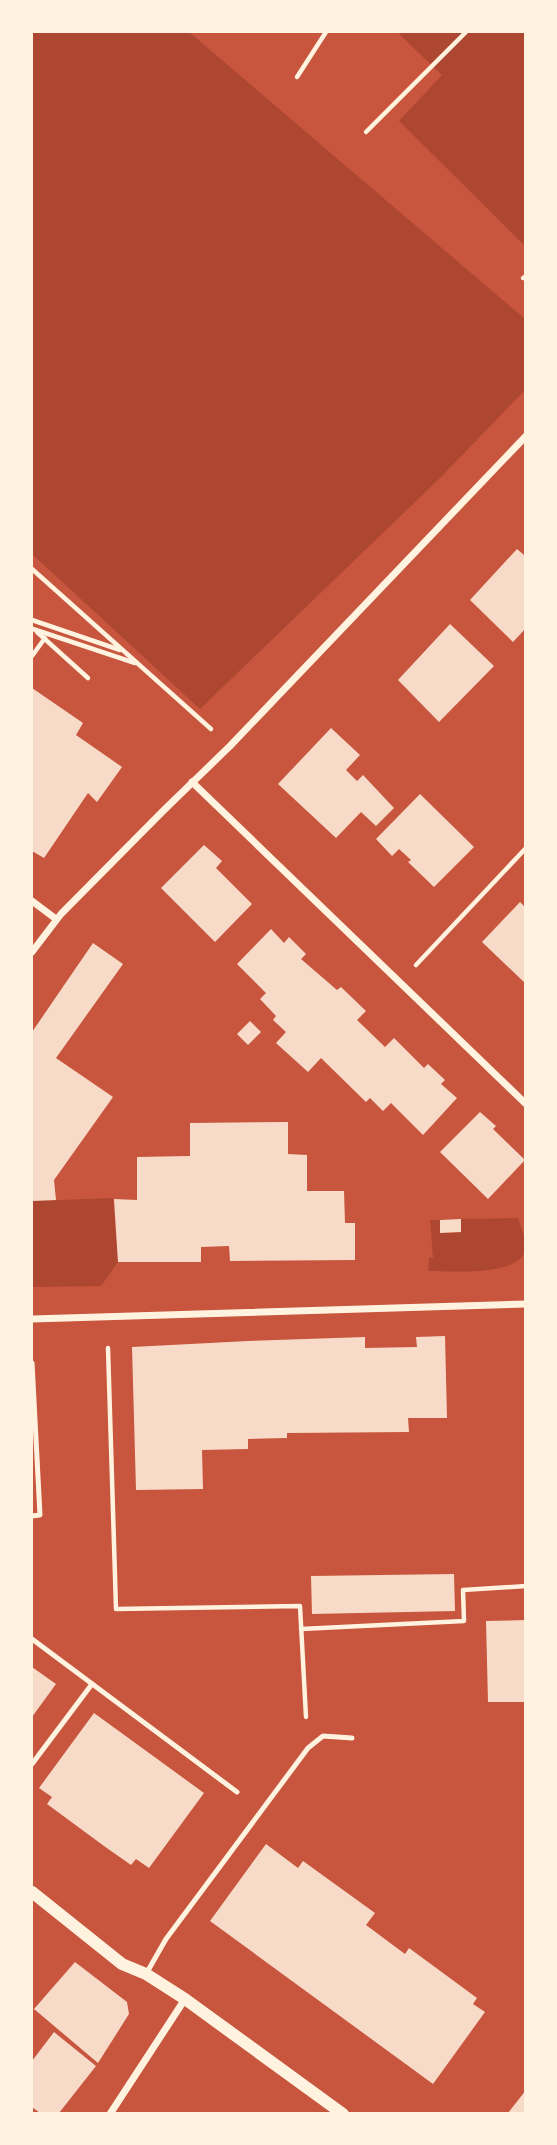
<svg xmlns="http://www.w3.org/2000/svg" width="557" height="2145" font-family="'Roboto Serif',serif">
	<rect width="100%" height="100%" fill="#c8553d"/>
	<g fill="#ae4732">
		<polygon points="32,32 189,32 525,319 525,390 440,478 200,709 32,554"/>
		<polygon points="401,32 525,32 525,246 399,121 442,75 399,34"/>
		<polygon points="113,1198 118,1262 101,1286 32,1287 32,1201"/>
		<path d="M518,1218C521,1227 527,1240 525,1250C520,1277 449,1271 428,1271L429,1258H433L430,1220H440L441,1233L461,1232V1219Z"/>
	</g>
	<g fill="#f7dbc8">
		<polygon points="517,549 524,555 526,554 526,628 513,642 470,600"/>
		<polygon points="450,624 494,666 439,722 398,680"/>
		<polygon points="32,688 83,723 76,735 122,767 97,802 88,793 44,858 32,851"/>
		<polygon points="331,728 360,755 346,770 357,781 363,775 394,808 376,826 361,812 336,838 278,784"/>
		<polygon points="420,794 474,847 434,887 408,862 411,860 399,849 392,856 376,839"/>
		<polygon points="204,845 222,861 216,868 252,904 215,942 161,888"/>
		<polygon points="520,902 526,908 526,984 482,942"/>
		<polygon points="271,929 284,943 289,937 306,954 301,959 337,990 341,987 366,1011 357,1020 385,1047 394,1038 424,1068 428,1064 445,1080 441,1084 457,1098 423,1135 391,1103 383,1111 370,1098 366,1102 321,1058 308,1072 276,1043 286,1032 273,1020 276,1016 260,999 266,993 237,964"/>
		<polygon points="93,943 123,964 56,1058 113,1097 54,1180 56,1200 32,1201 32,1032"/>
		<polygon points="250,1021 261,1032 248,1045 237,1034"/>
		<polygon points="480,1112 496,1126 493,1129 525,1160 488,1199 440,1152"/>
		<polygon points="288,1122 288,1154 307,1155 307,1191 344,1191 345,1223 355,1223 355,1260 230,1261 229,1246 201,1247 201,1262 118,1262 114,1199 137,1200 137,1157 190,1156 190,1123"/>
		<polygon points="461,1219 461,1232 440,1233 440,1220"/>
		<polygon points="445,1336 447,1418 408,1418 409,1432 287,1433 287,1438 248,1439 248,1449 202,1450 203,1489 136,1490 132,1347 248,1341 365,1337 365,1348 417,1347 416,1337"/>
		<polygon points="454,1574 455,1611 312,1614 311,1576"/>
		<polygon points="526,1620 526,1702 488,1702 486,1621"/>
		<polygon points="32,1667 56,1684 32,1717"/>
		<polygon points="94,1713 204,1793 149,1868 136,1859 131,1865 104,1846 47,1804 52,1797 39,1788"/>
		<polygon points="266,1844 298,1868 303,1861 375,1913 366,1925 405,1954 409,1948 477,1998 473,2004 485,2012 433,2084 210,1921"/>
		<polygon points="75,1962 127,2002 129,2014 98,2063 34,2009"/>
		<polygon points="54,2032 96,2066 59,2113 40,2113 32,2107 32,2061"/>
		<polygon points="526,2090 526,2113 508,2113"/>
	</g>
	<g fill="none" stroke-linecap="round" stroke-linejoin="round">
		<g stroke="#fff3e0" stroke-width="4.5">
			<polyline points="297,77 326,32"/>
			<polyline points="366,132 466,32"/>
			<polyline points="523,278 526,276"/>
			<polyline points="32,569 211,729"/>
			<polyline points="32,620 120,650"/>
			<polyline points="33,629 135,663"/>
			<polyline points="37,632 88,678"/>
			<polyline points="32,656 45,638"/>
			<polyline points="416,965 526,848"/>
			<polyline points="108,1348 116,1609 300,1606 306,1717"/>
			<polyline points="301,1629 464,1621 463,1590 526,1586"/>
		</g>
		<g stroke="#fff3e0" stroke-width="5">
			<polyline points="32,1363 40,1515 32,1516"/>
			<polyline points="32,1639 237,1792"/>
			<polyline points="32,1764 92,1684"/>
			<polyline points="146,1974 166,1939 308,1748 323,1736 352,1738"/>
		</g>
		<g stroke="#fff3e0" stroke-width="7">
			<polyline points="192,782 526,1104"/>
			<polyline points="32,901 56,919"/>
			<polyline points="32,952 61,914 163,811 230,746 526,436"/>
			<polyline points="32,1319 526,1304"/>
			<polyline points="110,2114 185,1999"/>
		</g>
		<polyline stroke="#fff3e0" stroke-width="12" points="32,1892 122,1964 146,1974 185,1999 343,2114"/>
	</g>
	<rect width="557" height="2145" fill="none" stroke="#fff3e0" stroke-width="66"/>
</svg>
